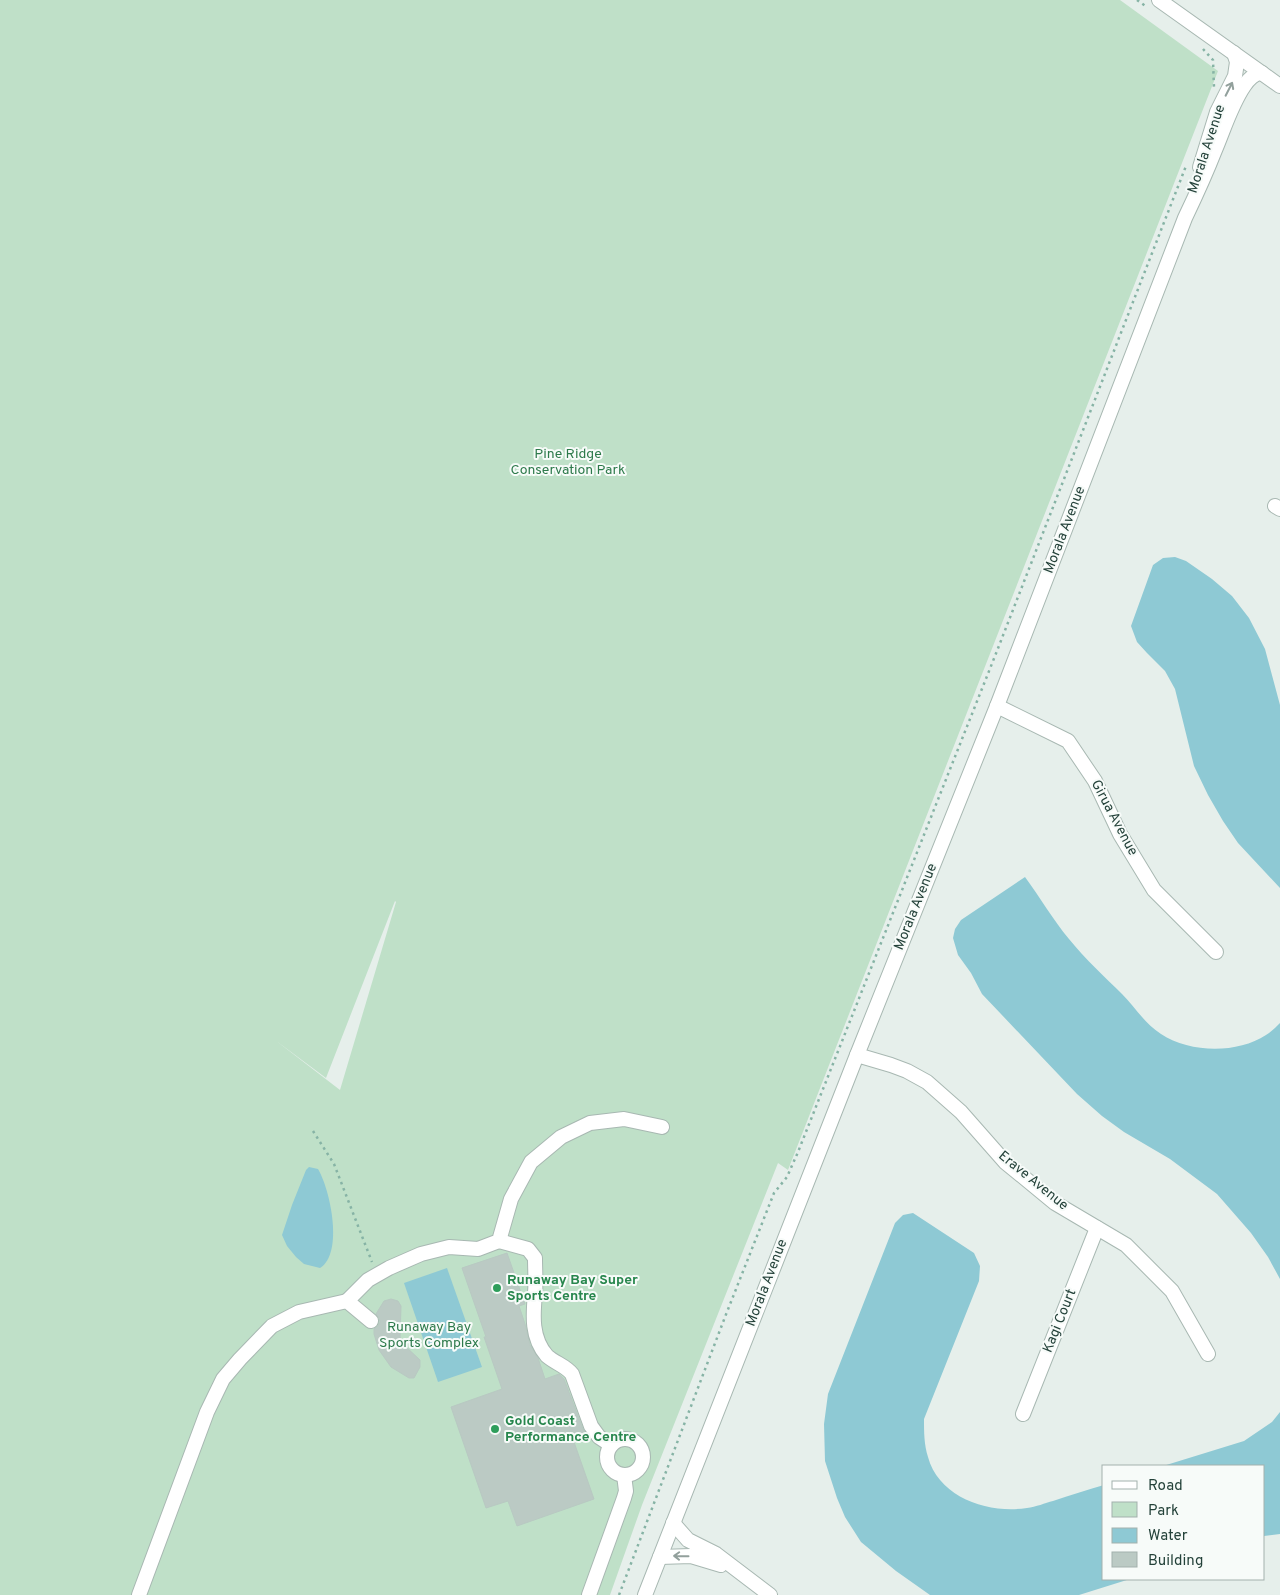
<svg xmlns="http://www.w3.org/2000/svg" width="1280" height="1595" font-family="Overpass,sans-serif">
	<rect width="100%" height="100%" fill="#e6efeb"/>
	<path fill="#bfe0c8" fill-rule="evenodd" d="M0,0H1120L1218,71L788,1170L778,1163L642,1505L610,1595H0ZM395,901L396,902L340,1090L275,1040L326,1078Z"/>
	<g fill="#8ec9d4">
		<polygon points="1175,557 1186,561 1212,579 1232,596 1249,618 1265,649 1280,705 1280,888 1238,843 1223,821 1208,795 1194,766 1175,689 1165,671 1147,653 1137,642 1131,626 1153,565 1163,558"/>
		<path d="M1025,877C1040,897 1053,920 1069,939C1085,959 1104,976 1122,994C1135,1007 1145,1024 1161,1034C1190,1053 1237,1054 1266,1035C1271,1032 1276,1027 1280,1023V1279L1268,1257L1251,1233L1217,1194L1170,1159L1124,1132L1102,1116L1077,1094L982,994L971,973L958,955L953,938L955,929L961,920Z"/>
		<path d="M309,1167L318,1169C330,1189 344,1253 320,1268L304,1264L296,1257L287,1246L282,1235L292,1205L306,1170Z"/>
		<path d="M913,1213L974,1253L980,1266L979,1281L924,1419C924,1432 924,1444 928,1457C939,1498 989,1514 1027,1508C1036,1507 1045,1503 1053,1501C1070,1495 1087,1490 1104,1485V1579H1130L1079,1595H930L896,1571L861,1542L845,1517L837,1498L825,1461L824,1424L828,1394L895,1223L903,1215Z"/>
		<polygon points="447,1268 482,1367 438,1382 404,1283"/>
		<polygon points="1280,1412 1280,1534 1264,1536 1264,1466 1163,1466 1244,1441 1272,1422"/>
	</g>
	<g fill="#bbcac4" stroke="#b8c9c2">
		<polygon points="507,1253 525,1304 519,1306 525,1324 530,1345 538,1358 545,1379 559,1374 564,1379 583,1429 588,1437 574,1442 594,1499 517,1526 508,1501 486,1508 451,1407 502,1389 484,1337 486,1337 462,1268"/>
		<polygon points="391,1299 398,1301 401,1306 400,1337 404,1345 420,1360 420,1367 414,1378 409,1378 391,1367 379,1350 374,1334 374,1329 378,1326 380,1322 379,1318 376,1314 384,1301"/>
	</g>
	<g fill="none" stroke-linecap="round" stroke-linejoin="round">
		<g stroke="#a8b8b2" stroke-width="16">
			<g id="minor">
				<polyline points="1159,0 1280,86"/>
				<polyline points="1200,167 1217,112 1235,76 1237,62 1234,53"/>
				<polyline points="1275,506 1280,509"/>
				<polyline points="997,706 1068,741 1095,781 1120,834 1154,890 1216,952"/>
				<polyline points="857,1055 891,1065 907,1071 927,1082 961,1112 1005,1162 1055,1203 1126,1245 1172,1291 1208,1354"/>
				<path d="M499,1241L528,1249L535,1258C535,1270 536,1282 535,1293C533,1315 531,1338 547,1356C555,1363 566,1366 572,1374L591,1426L599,1437L611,1445"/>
				<polyline points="347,1301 368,1280 389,1268 421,1254 449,1247 478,1249 499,1241 511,1199 531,1162 561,1137 590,1123 624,1119 662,1127"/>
				<polyline points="1023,1414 1097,1228"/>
				<circle cx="625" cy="1457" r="18"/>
				<polyline points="673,1523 688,1540 716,1554 770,1595"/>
				<polyline points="660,1557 691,1556 721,1565"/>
				<polyline points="139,1595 207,1412 223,1379 240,1359 272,1326 299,1312 347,1301 371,1321"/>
				<polyline points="589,1595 624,1498 626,1491 624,1475"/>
				<path d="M645,1595L857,1055L997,706L1185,218C1196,195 1206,173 1215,150C1224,129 1231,105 1244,86C1248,80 1254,73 1262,73"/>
			</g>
		</g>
		<g stroke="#86b3a5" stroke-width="2.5" stroke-dasharray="2.5 4" stroke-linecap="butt">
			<polyline points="1137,0 1147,7"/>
			<polyline points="1203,49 1213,60 1214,88"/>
			<polyline points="313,1131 334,1164 372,1262"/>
			<polyline points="619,1595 725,1317 774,1193 787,1177 798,1152 995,656 1186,166"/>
		</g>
		<use href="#minor" stroke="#fff" stroke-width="14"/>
	</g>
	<defs><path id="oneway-shaft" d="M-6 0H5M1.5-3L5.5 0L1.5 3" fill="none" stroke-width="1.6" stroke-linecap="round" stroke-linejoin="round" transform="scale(1.25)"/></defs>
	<g stroke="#92a09c">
		<use href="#oneway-shaft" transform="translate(1229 89) rotate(-63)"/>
		<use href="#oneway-shaft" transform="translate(681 1556) rotate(-179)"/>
	</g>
	<g fill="#2e9e5b" stroke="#f7fbf9" stroke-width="2">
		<circle cx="497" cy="1288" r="5"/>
		<circle cx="495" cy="1429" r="5"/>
	</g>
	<g text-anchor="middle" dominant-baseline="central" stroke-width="4" stroke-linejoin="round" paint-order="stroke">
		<g font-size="14" fill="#24423a" stroke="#f7fbf9">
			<text transform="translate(1207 149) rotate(-72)">Morala Avenue</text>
			<text transform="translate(1065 530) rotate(-69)">Morala Avenue</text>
			<text transform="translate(1114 818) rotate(62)">Girua Avenue</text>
			<text transform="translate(916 907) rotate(-68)">Morala Avenue</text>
			<text transform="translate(1033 1181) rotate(39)">Erave Avenue</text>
			<text transform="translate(767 1283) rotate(-69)">Morala Avenue</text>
			<text transform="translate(1060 1321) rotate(-68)">Kagi Court</text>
		</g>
		<g font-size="14" fill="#2d7a4b" stroke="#f7fbf9">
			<text x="568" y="454">Pine Ridge<tspan x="568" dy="16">Conservation Park</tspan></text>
			<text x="429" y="1327">Runaway Bay<tspan x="429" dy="16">Sports Complex</tspan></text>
		</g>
		<g font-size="14" font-weight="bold" fill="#27864d" stroke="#f7fbf9" text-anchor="start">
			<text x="507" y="1280">Runaway Bay Super<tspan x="507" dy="16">Sports Centre</tspan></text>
			<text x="505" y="1421">Gold Coast<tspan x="505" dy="16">Performance Centre</tspan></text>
		</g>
	</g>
	<rect x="1102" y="1465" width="162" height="115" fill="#f7fbf9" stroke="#a3b1ad"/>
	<rect x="1112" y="1481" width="25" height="8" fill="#ffffff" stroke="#a3b1ad"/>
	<text x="1148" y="1490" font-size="15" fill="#24423a">Road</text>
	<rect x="1112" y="1502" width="25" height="15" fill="#bfe0c8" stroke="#a3b1ad"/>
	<text x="1148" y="1515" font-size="15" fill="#24423a">Park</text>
	<rect x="1112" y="1528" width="25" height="15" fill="#8ec9d4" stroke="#a3b1ad"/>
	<text x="1148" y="1540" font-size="15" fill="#24423a">Water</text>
	<rect x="1112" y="1552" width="25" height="15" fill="#bbcac4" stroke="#a3b1ad"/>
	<text x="1148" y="1565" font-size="15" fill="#24423a">Building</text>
</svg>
